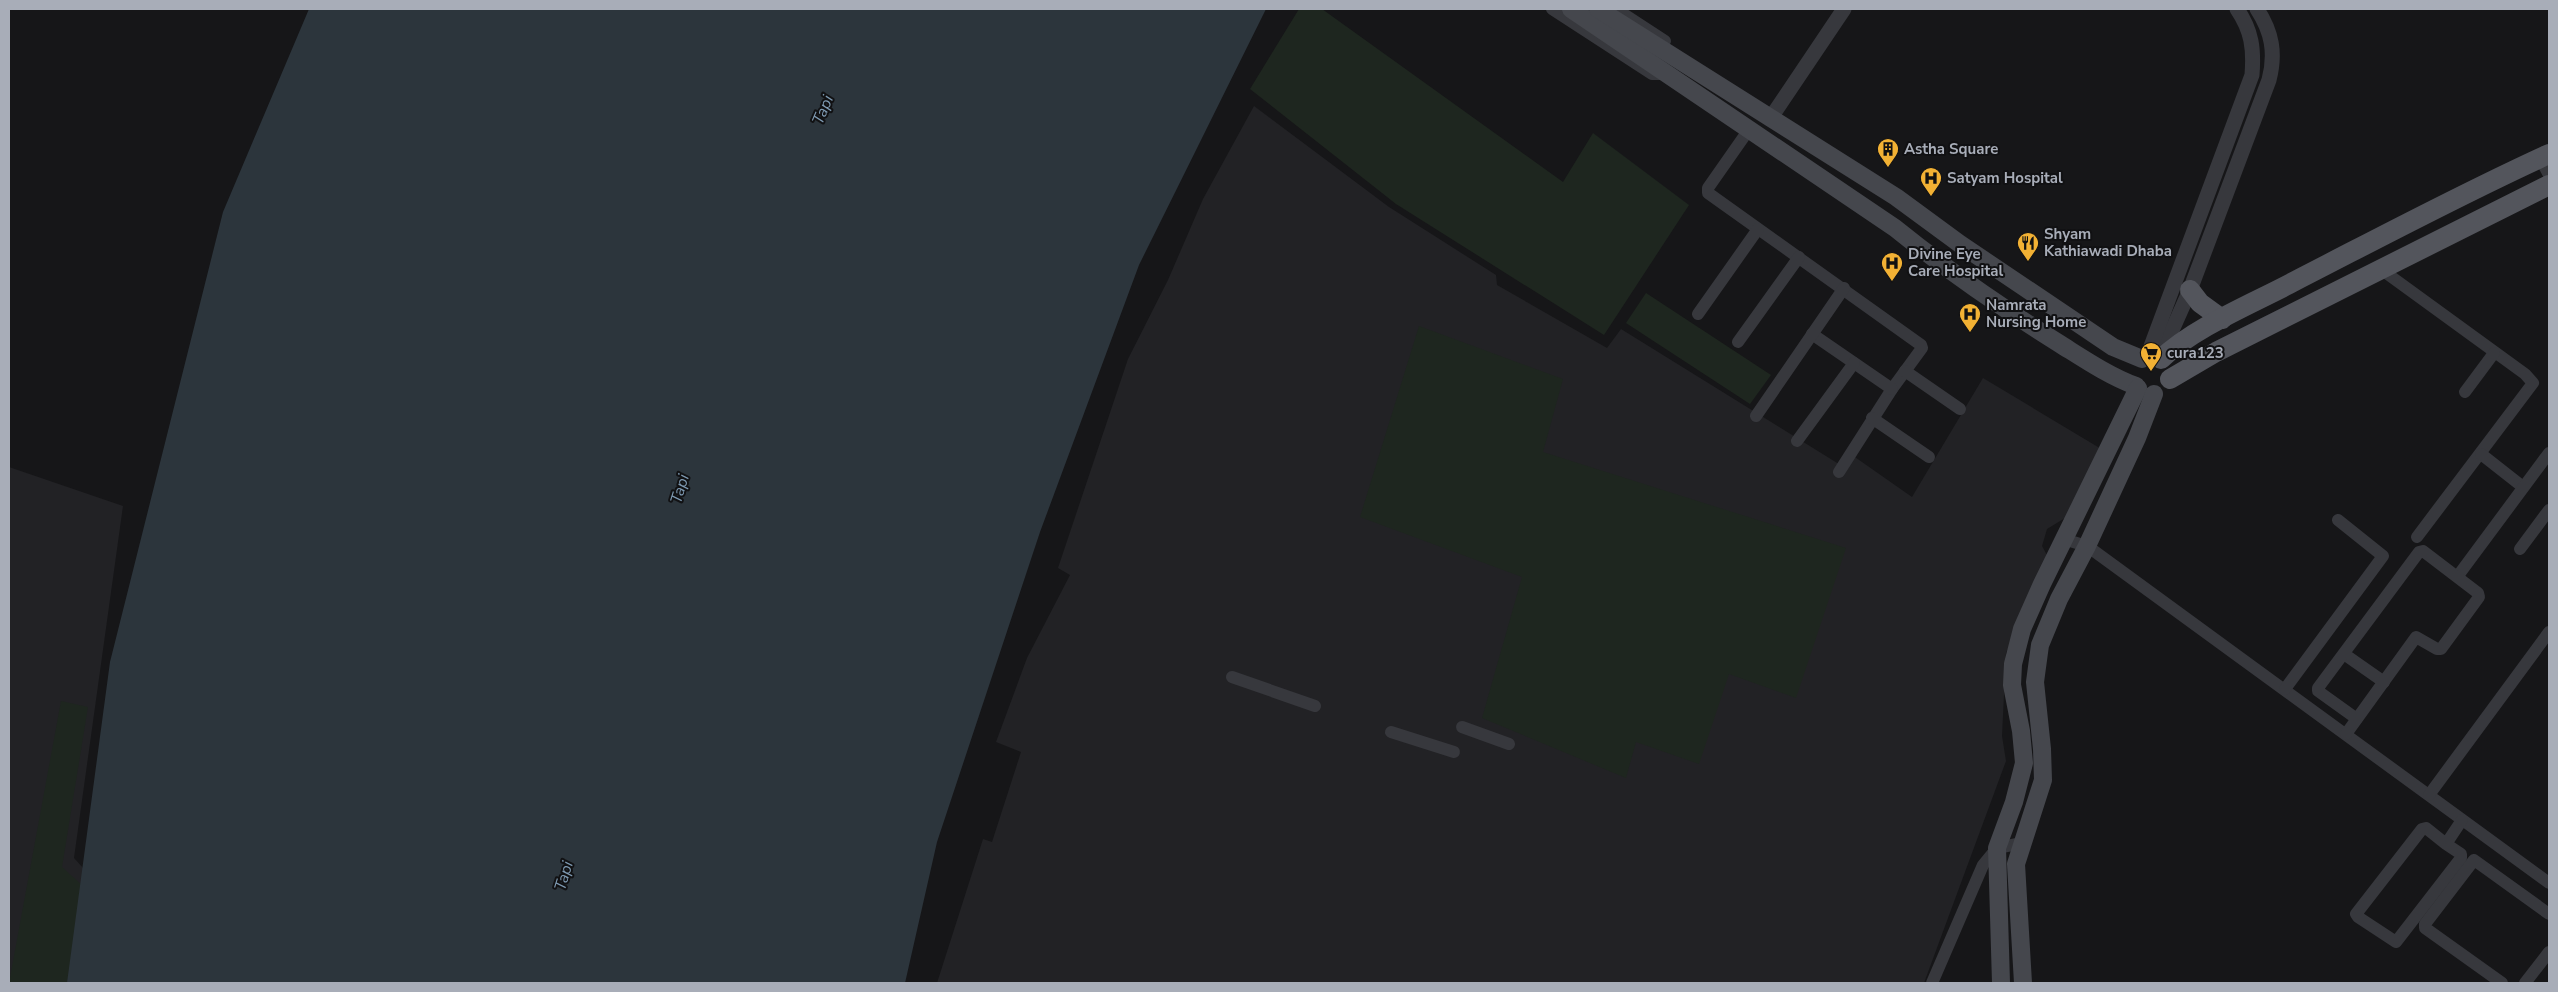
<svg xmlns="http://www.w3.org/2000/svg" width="2558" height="992" font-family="'Nunito Sans',sans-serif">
	<rect width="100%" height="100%" fill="#161618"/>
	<g fill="#222225">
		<polygon points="1254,106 1389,207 1496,275 1497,285 1607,348 1621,329 1842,466 1852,455 1912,497 1983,378 2103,450 2070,515 2047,529 2042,546 2048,557 2006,653 2002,736 2006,761 1924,983 937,983 983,839 992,842 1021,752 996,742 1027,658 1070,575 1058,568 1128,359 1168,280 1203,199"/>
		<polygon points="9,467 123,506 74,858 92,878 74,983 9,983"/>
	</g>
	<g fill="#1e261f">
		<polygon points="1299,9 1322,9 1563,182 1593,133 1689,205 1604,335 1396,204 1250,89"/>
		<polygon points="1646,293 1771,375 1750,404 1626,323"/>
		<polygon points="1419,326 1563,379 1543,452 1846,548 1796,698 1729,674 1699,764 1636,742 1626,778 1482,718 1522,577 1360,517"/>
		<polygon points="61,701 88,707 62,867 82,885 67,983 9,983"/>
	</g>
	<polygon fill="#2c353c" points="309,9 1266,9 1139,265 1040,532 937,842 905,983 67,983 110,662 223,212"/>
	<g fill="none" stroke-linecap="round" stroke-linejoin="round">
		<g stroke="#37383d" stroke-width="12">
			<polyline points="1552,9 1652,74 1667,74"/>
			<polyline points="1616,9 1665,41"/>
			<polyline points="1750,128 1708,188 1708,193 1921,345 1922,348 1892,389 1839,472"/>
			<polyline points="2540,158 2549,175"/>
			<polyline points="2382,270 2525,374 2533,383 2417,537"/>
			<polyline points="1698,314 1758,229"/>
			<polyline points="1812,334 1892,389"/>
			<polyline points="1738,342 1799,257"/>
			<polyline points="1905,371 1960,409"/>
			<polyline points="2465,392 2494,353"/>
			<polyline points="1756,416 1844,288"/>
			<polyline points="1872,418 1929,457"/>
			<polyline points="1797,441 1854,363"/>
			<polyline points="2481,454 2523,487"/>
			<polyline points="2063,539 2087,546 2094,551 2549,883"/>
			<polyline points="2520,549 2549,510"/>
			<polyline points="2460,573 2549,453"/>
			<polyline points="2344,654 2384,682"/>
			<polyline points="1232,677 1315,706"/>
			<polyline points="2285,689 2383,556 2338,520"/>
			<polyline points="1462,727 1509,744"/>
			<polyline points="1391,732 1454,752"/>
			<polyline points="2346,734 2416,637 2437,649 2441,649 2479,597 2478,593 2423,551 2419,552 2318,688 2318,691 2357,719"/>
			<polyline points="2429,795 2549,632"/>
			<polyline points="2446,844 2426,828 2422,829 2356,914 2358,917 2396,942 2461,858 2461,854 2446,844 2462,820"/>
			<polyline points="1932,983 1983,865 1997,848 2022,843"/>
			<polyline points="2502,983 2425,928 2425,924 2474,860 2549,914"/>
			<polyline points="2525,983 2549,952"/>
		</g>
		<g stroke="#37383d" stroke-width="15">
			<polyline points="1770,119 1844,9"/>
			<path d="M2161,355L2190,290L2269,80C2276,53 2272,32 2257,9"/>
			<path d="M2147,357L2252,75C2254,49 2252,31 2237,9"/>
		</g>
		<g stroke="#45474d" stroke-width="18">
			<path d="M1571,9L1895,228C1947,270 2002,308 2060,344C2084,359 2109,376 2136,386"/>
			<polyline points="1598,9 1896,197 1960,244 2113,347 2142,359"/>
			<polyline points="2001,983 1997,848 2014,802 2024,763 2021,731 2012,685 2013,664 2022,629 2042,584 2138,388"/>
			<polyline points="2023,983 2016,864 2043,780 2042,749 2035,682 2040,645 2059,599 2087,546 2137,438 2154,394"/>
		</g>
		<g stroke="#53555c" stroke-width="20">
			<polyline points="2190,290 2200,303 2222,319"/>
			<path d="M2161,359C2194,327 2254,303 2295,281C2379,238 2463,193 2549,154"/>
			<polyline points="2170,379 2216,352 2549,185"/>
		</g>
	</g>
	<defs>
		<g id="building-pin" transform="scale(1.125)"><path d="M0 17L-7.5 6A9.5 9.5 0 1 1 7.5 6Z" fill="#f2b134" stroke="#111113"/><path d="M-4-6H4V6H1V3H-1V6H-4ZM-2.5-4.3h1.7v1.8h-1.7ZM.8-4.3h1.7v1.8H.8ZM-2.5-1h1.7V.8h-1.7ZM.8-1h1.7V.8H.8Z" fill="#111"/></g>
		<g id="hospital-pin" transform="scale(1.125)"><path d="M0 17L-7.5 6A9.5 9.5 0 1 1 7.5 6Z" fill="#f2b134" stroke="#111113"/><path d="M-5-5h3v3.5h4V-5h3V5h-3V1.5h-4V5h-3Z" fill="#111"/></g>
		<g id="restaurant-pin" transform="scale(1.125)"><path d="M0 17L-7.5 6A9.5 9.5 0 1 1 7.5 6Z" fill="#f2b134" stroke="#111113"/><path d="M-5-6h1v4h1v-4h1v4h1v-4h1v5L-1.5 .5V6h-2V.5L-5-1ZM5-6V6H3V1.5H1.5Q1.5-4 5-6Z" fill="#111"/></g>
		<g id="supermarket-pin" transform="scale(1.125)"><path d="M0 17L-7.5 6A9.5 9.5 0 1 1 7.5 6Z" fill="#f2b134" stroke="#111113"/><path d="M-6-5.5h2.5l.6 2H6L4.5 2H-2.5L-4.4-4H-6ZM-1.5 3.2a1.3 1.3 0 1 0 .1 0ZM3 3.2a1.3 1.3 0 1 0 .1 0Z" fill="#111"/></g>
	</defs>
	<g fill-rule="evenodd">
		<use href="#building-pin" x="1888" y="149"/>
		<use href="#hospital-pin" x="1931" y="178"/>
		<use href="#restaurant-pin" x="2028" y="243"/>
		<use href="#hospital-pin" x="1892" y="263"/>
		<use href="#hospital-pin" x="1970" y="314"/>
		<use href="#supermarket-pin" x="2151" y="353"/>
	</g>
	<g text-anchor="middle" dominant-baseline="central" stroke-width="4" stroke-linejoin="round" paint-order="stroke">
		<g font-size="15" font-weight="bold" fill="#a8adb8" stroke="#111113" text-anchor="start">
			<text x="1904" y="149">Astha Square</text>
			<text x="1947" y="178">Satyam Hospital</text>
			<text x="2044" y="234">Shyam<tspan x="2044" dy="17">Kathiawadi Dhaba</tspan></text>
			<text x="1908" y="254">Divine Eye<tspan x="1908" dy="17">Care Hospital</tspan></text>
			<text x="1986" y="305">Namrata<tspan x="1986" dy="17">Nursing Home</tspan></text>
			<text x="2167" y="353">cura123</text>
		</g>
		<g font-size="16" font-style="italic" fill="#7f9bb3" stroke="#111113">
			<text transform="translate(823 110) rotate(-67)">Tapi</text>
			<text transform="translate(680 489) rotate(-73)">Tapi</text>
			<text transform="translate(564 876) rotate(-73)">Tapi</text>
		</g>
	</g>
	<rect width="2558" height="992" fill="none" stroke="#a8adb8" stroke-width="20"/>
</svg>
